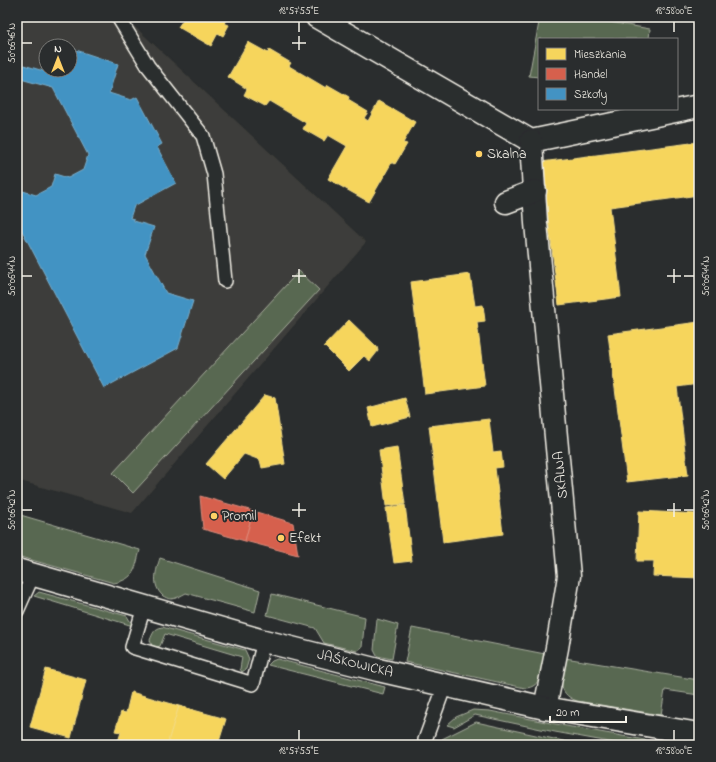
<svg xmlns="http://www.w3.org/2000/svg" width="716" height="762" font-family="'Indie Flower',sans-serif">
	<rect width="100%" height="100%" fill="#2a2d2e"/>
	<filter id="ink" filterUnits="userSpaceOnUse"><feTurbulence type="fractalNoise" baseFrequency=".025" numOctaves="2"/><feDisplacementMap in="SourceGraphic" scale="8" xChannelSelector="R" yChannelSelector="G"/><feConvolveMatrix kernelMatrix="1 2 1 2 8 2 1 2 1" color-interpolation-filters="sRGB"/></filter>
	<g filter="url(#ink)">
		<path fill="#3e3e3a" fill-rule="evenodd" d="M17,17H136L133,25L366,242L132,513L17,480ZM46,46H70V70H46Z"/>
		<g fill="#596851" stroke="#a6ac9c">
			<polygon points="540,17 580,17 650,29 649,39 539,39 539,77 529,76"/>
			<polygon points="299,271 319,290 133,493 113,473"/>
			<path d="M17,514L140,550C135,569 135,579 114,583L17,556Z"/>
			<path d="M160,558L260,590L255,612L186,593C182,595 176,599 171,599C168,599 165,597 163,596C151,585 156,571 160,558Z"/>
			<polygon points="39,592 127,616 133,626 34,596"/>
			<polygon points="272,594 365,617 362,647 357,651 324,643 315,628 267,615"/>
			<polygon points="377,619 398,625 392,659 377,656 374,650"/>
			<path d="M162,627L245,650L249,659L246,669L242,672L240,669L242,657L165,634L160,646L157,647L152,646L150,640C153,633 154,629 162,627Z"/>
			<path d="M412,628L545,654C543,668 542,688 525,688L405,662Z"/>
			<path d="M565,658L699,680V695L665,690L661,715L577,701C555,693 562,676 565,658Z"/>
			<polygon points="277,659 385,687 383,694 268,665 272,661"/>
			<polygon points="473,710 490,711 566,726 673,745 626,745 555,732 475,715 454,727 447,725 456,717"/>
			<polygon points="476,722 577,744 586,745 441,745 442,739"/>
		</g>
		<g fill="#f6d55c" stroke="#f5dd86">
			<polygon points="185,17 228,17 224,23 229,25 223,36 218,33 211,46 178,27"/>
			<polygon points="248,42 268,53 269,50 291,63 289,66 326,88 328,85 349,97 348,100 368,112 364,118 368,121 379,101 415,122 403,143 407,144 395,164 392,162 369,202 328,179 347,146 328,135 324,141 303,129 306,123 269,101 265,106 244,95 247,89 228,77"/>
			<polygon points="699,142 699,195 610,207 621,297 559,305 541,162"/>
			<polygon points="470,274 475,306 483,305 485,321 477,322 485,386 425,394 411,282"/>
			<polygon points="349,320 377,347 378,351 370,361 364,356 349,371 324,346"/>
			<polygon points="699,322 699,384 677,387 688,475 627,482 608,334"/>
			<polygon points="265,395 275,398 285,464 262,468 260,460 244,454 223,479 206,464"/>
			<polygon points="405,398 410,417 372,427 368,408"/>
			<polygon points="489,419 493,452 501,451 503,467 495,468 503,534 443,542 429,426"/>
			<polygon points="397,447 405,504 386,506 379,450"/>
			<polygon points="405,505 412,561 394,563 386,508"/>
			<polygon points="639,511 699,514 699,578 653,576 654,561 637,561"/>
			<polygon points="46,669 86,680 71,738 30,727"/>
			<polygon points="131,692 179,706 167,745 117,745 121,732 115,731 121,712 126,713"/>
			<polygon points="179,706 226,719 218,745 167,745"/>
			<polygon points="279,742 290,745 278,745"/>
		</g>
		<g fill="#d6604d" stroke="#df8c7c">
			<polygon points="200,496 253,511 245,541 203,529"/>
			<polygon points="253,511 293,523 298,555 245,541"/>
		</g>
		<g fill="#4393c3" stroke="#78afce">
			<polygon points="17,25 20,26 21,28 17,41"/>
			<polygon points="70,48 118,64 109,93 131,100 137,97 162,144 157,147 176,183 134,206 130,218 134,219 134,221 154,227 145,254 166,293 193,301 178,348 104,388 17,221 17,205 19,204 23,191 36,195 51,187 55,174 68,178 83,170 88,155 53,88 17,78 17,63 57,75 58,70 70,70"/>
		</g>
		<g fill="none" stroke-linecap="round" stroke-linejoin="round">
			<g stroke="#f4f1e8" stroke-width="16">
				<g id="lane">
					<polyline points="118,17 148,66 203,136 214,174 225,281"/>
					<polyline points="144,607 132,647 253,684 264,641"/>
					<polyline points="17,611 33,575"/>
					<polyline points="425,745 425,740 445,685"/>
				</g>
			</g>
			<g stroke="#f4f1e8" stroke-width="25">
				<g id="street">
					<polyline points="317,17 531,141 699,106"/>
					<polyline points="531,141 536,223 569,576 557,648 545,708"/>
					<polyline points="506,202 535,191"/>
				</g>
			</g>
			<g stroke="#f4f1e8" stroke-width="25">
				<polyline id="secondary" points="17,570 260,640 378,670 545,708 699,734"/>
			</g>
			<use href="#lane" stroke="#2a2d2e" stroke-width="13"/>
			<use href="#street" stroke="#2a2d2e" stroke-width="22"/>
			<use href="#secondary" stroke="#2a2d2e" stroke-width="22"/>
		</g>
	</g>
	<path fill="none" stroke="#f4f1e8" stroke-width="1.5" d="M299,22V32M674,22V32M299,36V50M22,43H32M292,43H306M299,269V283M674,269V283M22,276H32M292,276H306M667,276H681M684,276H694M299,503V517M674,503V517M22,510H32M292,510H306M667,510H681M684,510H694M299,730V740M674,730V740"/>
	<g fill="#ffd166" stroke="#2a2d2e" stroke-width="1.5">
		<circle cx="479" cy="154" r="4"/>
		<circle cx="214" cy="516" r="4"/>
		<circle cx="281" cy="538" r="4"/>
	</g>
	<g text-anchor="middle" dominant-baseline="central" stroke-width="4" stroke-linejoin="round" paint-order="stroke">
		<g font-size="14" fill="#f4f1e8" stroke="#2a2d2e" text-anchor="start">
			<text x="487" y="154">Skalna</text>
			<text x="222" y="516">Promil</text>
			<text x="289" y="538">Efekt</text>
		</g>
		<g font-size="14" fill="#f4f1e8" stroke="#2a2d2e">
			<text transform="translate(561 475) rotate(-96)">SKALNA</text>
			<text transform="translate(355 664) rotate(14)">JAŚKOWICKA</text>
		</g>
	</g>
	<rect width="716" height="762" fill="none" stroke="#2a2d2e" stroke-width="44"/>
	<rect x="538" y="38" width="140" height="72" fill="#2a2d2e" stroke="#7b7b78"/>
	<rect x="546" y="48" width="20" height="12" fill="#f6d55c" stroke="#7b7b78"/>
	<text x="574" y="58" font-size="12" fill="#f4f1e8">Mieszkania</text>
	<rect x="546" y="68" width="20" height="12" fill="#d6604d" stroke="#7b7b78"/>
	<text x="574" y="78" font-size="12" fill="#f4f1e8">Handel</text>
	<rect x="546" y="88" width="20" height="12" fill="#4393c3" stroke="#7b7b78"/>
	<text x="574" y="98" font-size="12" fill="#f4f1e8">Szkoły</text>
	<g transform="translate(58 58)"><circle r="19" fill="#2a2d2e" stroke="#7b7b78"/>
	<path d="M0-3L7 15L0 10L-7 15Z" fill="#ffd166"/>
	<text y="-6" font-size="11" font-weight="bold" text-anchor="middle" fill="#f4f1e8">N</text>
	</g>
	<path d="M550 716v6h76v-6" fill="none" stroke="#f4f1e8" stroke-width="2"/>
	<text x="556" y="716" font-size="12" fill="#f4f1e8" stroke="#2a2d2e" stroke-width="3" paint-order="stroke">20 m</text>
	<rect x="22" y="22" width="672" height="718" fill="none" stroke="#f4f1e8" stroke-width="1.5"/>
	<g font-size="10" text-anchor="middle" fill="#f4f1e8">
		<text x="299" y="14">18°57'55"E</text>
		<text x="674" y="14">18°58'00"E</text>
		<text transform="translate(11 43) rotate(-90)" y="4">50°06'46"N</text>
		<text transform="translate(11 276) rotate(-90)" y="4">50°06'44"N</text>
		<text transform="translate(705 276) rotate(-90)" y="4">50°06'44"N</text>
		<text transform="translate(11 510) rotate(-90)" y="4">50°06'42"N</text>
		<text transform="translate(705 510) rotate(-90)" y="4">50°06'42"N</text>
		<text x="299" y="754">18°57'55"E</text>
		<text x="674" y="754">18°58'00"E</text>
	</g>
</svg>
